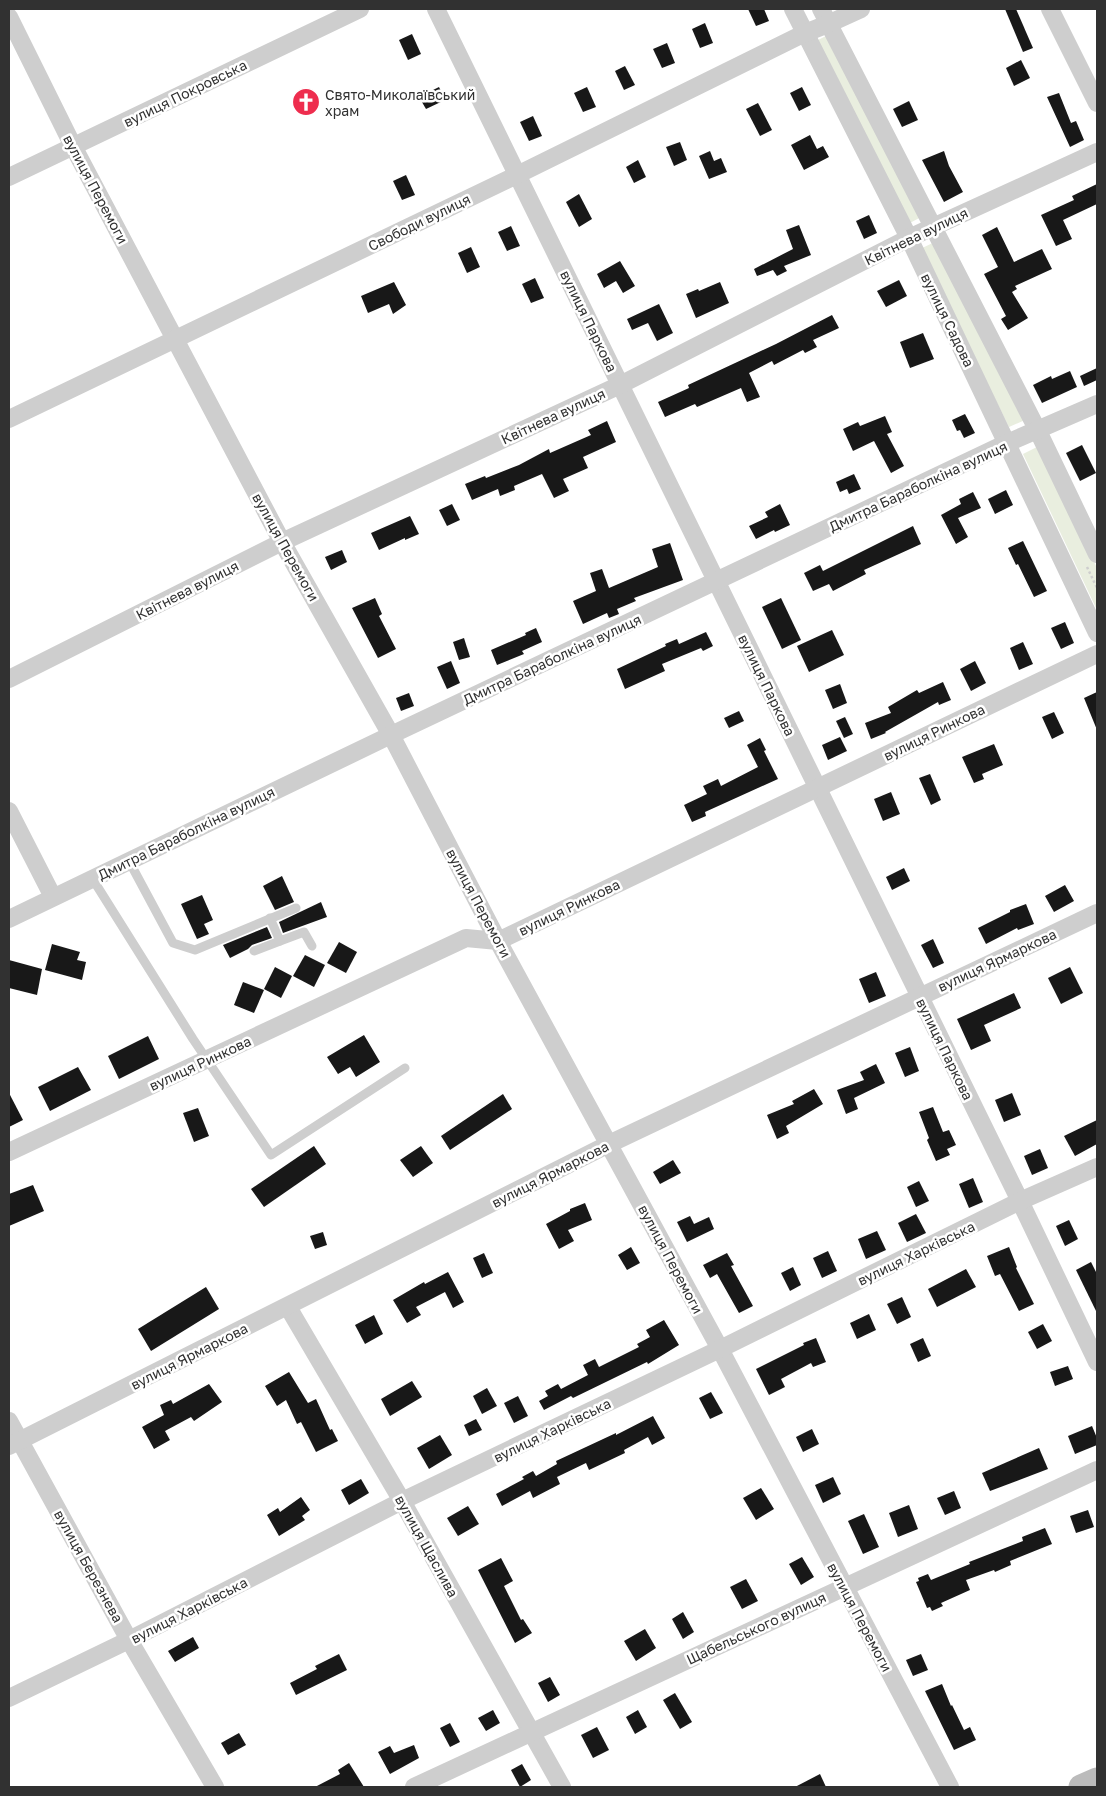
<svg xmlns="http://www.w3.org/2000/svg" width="1106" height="1796" font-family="'Golos Text',sans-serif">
	<rect width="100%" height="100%" fill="#fff"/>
	<g fill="#e9eedf">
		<polygon points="830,34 923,216 908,224 816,41"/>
		<polygon points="937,241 1025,420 1009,427 920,249"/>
		<polygon points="1039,446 1097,568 1097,610 1023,454"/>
	</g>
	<g fill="#181818">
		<polygon points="748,9 764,9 769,21 756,26"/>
		<polygon points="1005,9 1016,9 1033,48 1023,52"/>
		<polygon points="705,23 713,43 700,48 692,29"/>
		<polygon points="412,34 421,54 408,60 399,40"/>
		<polygon points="667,43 675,63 662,68 653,49"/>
		<polygon points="1021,60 1030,78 1014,86 1006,68"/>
		<polygon points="625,66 635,85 624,90 615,71"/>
		<polygon points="439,87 445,100 426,109 419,97"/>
		<polygon points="587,87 596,107 583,112 574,93"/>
		<polygon points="802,87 811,105 799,111 790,93"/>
		<polygon points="1059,93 1071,123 1076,121 1084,140 1070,147 1047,97"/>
		<polygon points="909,101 918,120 902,127 893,109"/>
		<polygon points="758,103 772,130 760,136 746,109"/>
		<polygon points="533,116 542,136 529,141 520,122"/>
		<polygon points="810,135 817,149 823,146 829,157 804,170 791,145"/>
		<polygon points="680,142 687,160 674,166 666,147"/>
		<polygon points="710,151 714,161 721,158 727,172 709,179 699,156"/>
		<polygon points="944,151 949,166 963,192 944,202 922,160"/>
		<polygon points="638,160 646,177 634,183 626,167"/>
		<polygon points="406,175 415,195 402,200 393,181"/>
		<polygon points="1097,184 1097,204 1063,220 1072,239 1056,246 1041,215 1074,200 1072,196"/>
		<polygon points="579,194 592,219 579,227 566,202"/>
		<polygon points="869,215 877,233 864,239 856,221"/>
		<polygon points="799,225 811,255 784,266 787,271 777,276 773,270 757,276 754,269 793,249 786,230"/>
		<polygon points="511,226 520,246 507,251 498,232"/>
		<polygon points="997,227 1014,262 1042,249 1052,269 1015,286 1017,289 1012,292 1028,318 1008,330 1001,319 1006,316 984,274 998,267 982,235"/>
		<polygon points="471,247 480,267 467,273 458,253"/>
		<polygon points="620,261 635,286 623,293 616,281 604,288 597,274"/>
		<polygon points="535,278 544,298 531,303 522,284"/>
		<polygon points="899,280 907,296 886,307 877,291"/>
		<polygon points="394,282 406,305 393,314 389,304 368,313 361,296"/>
		<polygon points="720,282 729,303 696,318 686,294 698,289 699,291"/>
		<polygon points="659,304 673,333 657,341 648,323 632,330 627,319"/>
		<polygon points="832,315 839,328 813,340 817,347 805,353 803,350 774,365 772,361 749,373 760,397 747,402 741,388 697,407 695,404 665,417 658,402 689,388 688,385 776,344"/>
		<polygon points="923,333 934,359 910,368 900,342"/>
		<polygon points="1097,368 1097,380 1084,386 1080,376"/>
		<polygon points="1070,371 1077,387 1042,403 1033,385 1051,376 1052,379"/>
		<polygon points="965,414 975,433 964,438 960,430 957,431 952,420"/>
		<polygon points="885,416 892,432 887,434 904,466 891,473 874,441 853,451 843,429 858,422 860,426"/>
		<polygon points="607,421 616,442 583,457 588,468 563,479 569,491 554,498 542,474 514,486 515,490 500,496 498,489 472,500 465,484 485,476 486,478 519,465 549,449 550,453 591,435 588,430"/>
		<polygon points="1082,445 1096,473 1080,481 1066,453"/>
		<polygon points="854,474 861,489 849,494 847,489 840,492 836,482"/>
		<polygon points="1006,490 1013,505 995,514 988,499"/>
		<polygon points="973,492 981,508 958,518 968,537 956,544 941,515 961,504 959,499"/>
		<polygon points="452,504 460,520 447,526 439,510"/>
		<polygon points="780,504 790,525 775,532 774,530 756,539 749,526 768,517 765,512"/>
		<polygon points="410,516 419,534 405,540 405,538 379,550 371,533"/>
		<polygon points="913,526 921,544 864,570 866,574 833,591 829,584 813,591 804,573 820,565 823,571"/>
		<polygon points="1023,541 1047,591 1034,597 1018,564 1016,565 1008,548"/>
		<polygon points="670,543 683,580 634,598 636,601 617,609 619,614 609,618 607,613 583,624 573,601 596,591 590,573 602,569 609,588 658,567 652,549"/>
		<polygon points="342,550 347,562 331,570 325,557"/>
		<polygon points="375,598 382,614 379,616 396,649 378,658 352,608"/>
		<polygon points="781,598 801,640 782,649 762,607"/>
		<polygon points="1065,622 1074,643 1061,649 1051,628"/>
		<polygon points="536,628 542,642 522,651 524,654 497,665 491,650 526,635 525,633"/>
		<polygon points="832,630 844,655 809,672 797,646"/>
		<polygon points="706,632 713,646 703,651 701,648 662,664 665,671 625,689 617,669 666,646 665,644 677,639 679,644"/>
		<polygon points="464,638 470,657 459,660 453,642"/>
		<polygon points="1023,642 1033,664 1019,670 1010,648"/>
		<polygon points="451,661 460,683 447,689 437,667"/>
		<polygon points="975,661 986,683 971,691 960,669"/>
		<polygon points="943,682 951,700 939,705 938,702 885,732 886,733 871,739 865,723 891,713 888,707 917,690 919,693"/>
		<polygon points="840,684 847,703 833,709 825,690"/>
		<polygon points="1097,692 1097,730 1084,698"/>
		<polygon points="409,693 414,706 401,711 396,698"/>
		<polygon points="739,711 744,721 729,728 724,718"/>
		<polygon points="1054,712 1064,733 1052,739 1042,717"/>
		<polygon points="845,717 853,734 844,738 836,721"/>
		<polygon points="840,737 847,751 828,760 822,745"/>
		<polygon points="760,738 766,750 764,751 778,779 705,812 706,816 692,822 684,805 707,794 703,786 718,779 721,786 758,767 747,745"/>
		<polygon points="994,744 1003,765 982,774 984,779 974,783 962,757"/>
		<polygon points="930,774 941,800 931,805 919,778"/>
		<polygon points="891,792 900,814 883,821 874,799"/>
		<polygon points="904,868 910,881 892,890 886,877"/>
		<polygon points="282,876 294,902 275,910 263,886"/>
		<polygon points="1065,885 1074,901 1054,912 1045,896"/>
		<polygon points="202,895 213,920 204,924 209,934 197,939 181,904"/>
		<polygon points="321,902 327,917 283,933 279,922"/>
		<polygon points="1026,904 1034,924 1018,930 1017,928 986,944 978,928 1010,912 1010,910"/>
		<polygon points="267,927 272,938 252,945 248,949 230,958 223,945"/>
		<polygon points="933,939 944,963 933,968 921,945"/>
		<polygon points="339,942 357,952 346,973 327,963"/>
		<polygon points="52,944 80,952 77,960 86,962 82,980 45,970"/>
		<polygon points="305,955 325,965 314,987 293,976"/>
		<polygon points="9,960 42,969 37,995 9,988"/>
		<polygon points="275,967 292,976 281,998 264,989"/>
		<polygon points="1070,967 1083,993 1061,1004 1048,978"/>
		<polygon points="876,972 886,996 869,1003 859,979"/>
		<polygon points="243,982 264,990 254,1013 234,1005"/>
		<polygon points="1014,993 1021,1008 984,1025 991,1041 971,1050 957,1019"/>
		<polygon points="364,1035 380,1062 356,1077 350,1067 338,1074 327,1057"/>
		<polygon points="148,1036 159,1059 119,1079 108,1056"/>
		<polygon points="910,1047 919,1071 905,1077 895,1053"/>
		<polygon points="876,1064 885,1083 854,1098 858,1109 846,1114 837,1090 864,1080 860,1072"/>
		<polygon points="78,1067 91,1090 50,1111 38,1087"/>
		<polygon points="814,1089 823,1104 786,1126 789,1133 777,1139 767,1115 794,1104 792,1101"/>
		<polygon points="9,1093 23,1120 9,1127"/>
		<polygon points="1012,1093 1021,1115 1004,1122 995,1100"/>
		<polygon points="503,1094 512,1109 450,1150 441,1136"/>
		<polygon points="933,1107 943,1132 949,1130 956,1145 947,1149 950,1155 936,1161 927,1140 929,1138 919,1112"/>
		<polygon points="198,1108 209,1136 194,1142 183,1113"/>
		<polygon points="1097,1120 1097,1144 1075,1156 1064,1136"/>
		<polygon points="314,1146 326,1164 264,1207 251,1189"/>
		<polygon points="421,1146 433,1163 413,1177 400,1160"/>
		<polygon points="1040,1149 1048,1168 1032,1175 1024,1156"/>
		<polygon points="673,1160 681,1173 660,1184 653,1172"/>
		<polygon points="973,1178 983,1202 969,1208 959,1184"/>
		<polygon points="919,1181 929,1201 916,1207 907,1187"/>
		<polygon points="33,1185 44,1211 9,1226 9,1194"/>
		<polygon points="585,1203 592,1220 568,1230 574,1241 559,1249 546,1224 570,1211 570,1209"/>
		<polygon points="916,1214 926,1233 907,1242 898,1223"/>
		<polygon points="690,1216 694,1224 709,1217 714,1229 687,1242 677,1222"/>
		<polygon points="1069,1220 1078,1239 1065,1246 1056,1226"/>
		<polygon points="877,1231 886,1250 866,1259 858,1239"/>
		<polygon points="323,1232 327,1245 315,1249 310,1236"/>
		<polygon points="631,1247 640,1263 627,1270 618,1255"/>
		<polygon points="1009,1247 1017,1267 1016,1268 1034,1304 1019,1311 1000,1274 995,1276 987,1256"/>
		<polygon points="828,1251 837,1271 822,1278 813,1258"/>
		<polygon points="484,1253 493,1273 482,1278 473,1258"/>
		<polygon points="727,1253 734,1265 731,1266 753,1306 739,1313 717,1274 710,1278 703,1265"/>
		<polygon points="1091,1262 1097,1274 1097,1313 1076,1270"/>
		<polygon points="793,1267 801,1285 790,1291 781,1273"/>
		<polygon points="966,1269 976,1287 937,1307 928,1289"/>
		<polygon points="448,1272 464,1302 453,1308 445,1292 416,1307 421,1315 407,1323 393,1300 424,1282 425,1284"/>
		<polygon points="206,1287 219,1309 151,1351 138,1329"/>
		<polygon points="902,1297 911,1317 897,1324 887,1304"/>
		<polygon points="869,1314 876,1330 857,1339 850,1323"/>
		<polygon points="374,1315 383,1334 365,1344 355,1325"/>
		<polygon points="664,1320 679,1345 648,1364 647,1362 573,1398 571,1396 544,1410 539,1401 548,1396 545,1391 558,1384 561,1389 588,1375 583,1365 595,1359 599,1367 639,1347 637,1344 650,1337 646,1330"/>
		<polygon points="1043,1324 1052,1341 1037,1349 1028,1332"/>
		<polygon points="816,1338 826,1362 813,1367 811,1363 781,1379 785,1387 769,1395 756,1369 804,1345 803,1343"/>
		<polygon points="923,1338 931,1356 918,1362 910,1344"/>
		<polygon points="1068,1366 1073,1379 1055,1386 1050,1372"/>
		<polygon points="289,1372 308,1403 316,1399 330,1430 332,1429 338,1441 316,1452 301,1422 297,1424 286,1400 277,1406 265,1386"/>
		<polygon points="412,1381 422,1397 390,1416 381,1399"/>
		<polygon points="209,1384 222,1402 194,1421 191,1417 165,1431 170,1440 154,1449 142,1427 164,1415 160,1405 171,1400 173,1404"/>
		<polygon points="487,1388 497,1406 482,1414 473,1396"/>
		<polygon points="711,1392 723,1413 710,1419 699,1398"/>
		<polygon points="518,1396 528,1416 514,1423 504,1403"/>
		<polygon points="653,1416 665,1438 652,1445 648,1437 624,1450 625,1453 589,1470 586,1463 557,1477 560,1484 533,1498 530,1491 502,1506 496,1494 524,1479 522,1477 533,1471 536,1476 557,1464 556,1461 616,1433 616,1435"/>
		<polygon points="476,1419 482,1430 469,1436 464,1425"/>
		<polygon points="1092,1426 1097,1438 1097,1445 1075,1454 1068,1436"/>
		<polygon points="812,1429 819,1444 803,1452 796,1437"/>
		<polygon points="440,1435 452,1455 429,1469 417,1448"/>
		<polygon points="1039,1448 1048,1469 990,1491 982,1473"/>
		<polygon points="833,1477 841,1494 823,1503 815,1485"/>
		<polygon points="361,1479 369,1493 349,1505 341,1490"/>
		<polygon points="761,1488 774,1509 756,1520 743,1498"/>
		<polygon points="954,1491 961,1508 945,1515 937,1498"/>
		<polygon points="301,1497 310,1510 302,1516 305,1520 279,1536 267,1515 278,1508 280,1512"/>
		<polygon points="909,1505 918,1529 898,1537 889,1513"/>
		<polygon points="468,1506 479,1524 458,1536 447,1518"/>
		<polygon points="1088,1510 1094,1527 1076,1533 1070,1516"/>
		<polygon points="864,1514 879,1547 863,1554 848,1521"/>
		<polygon points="1045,1528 1052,1544 1010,1561 1011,1565 995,1572 994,1570 966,1580 970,1590 941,1603 943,1606 932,1611 930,1607 927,1608 916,1582 919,1581 918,1578 928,1574 931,1580 970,1564 969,1562 1023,1541 1022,1537"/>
		<polygon points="802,1557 814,1577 801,1585 789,1564"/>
		<polygon points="501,1558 513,1581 504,1586 521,1620 523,1619 532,1633 515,1643 478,1570"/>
		<polygon points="746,1579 758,1601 742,1609 730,1587"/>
		<polygon points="683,1612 694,1632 683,1639 672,1619"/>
		<polygon points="645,1629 656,1648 636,1661 624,1641"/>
		<polygon points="193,1637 199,1648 175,1662 168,1651"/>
		<polygon points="339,1654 347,1670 296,1695 290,1683 317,1669 315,1666"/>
		<polygon points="921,1654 928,1670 913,1676 906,1660"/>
		<polygon points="550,1677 560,1695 548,1702 538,1683"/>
		<polygon points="942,1684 951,1706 952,1705 964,1730 970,1727 976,1740 954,1750 925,1691"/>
		<polygon points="675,1693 692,1722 680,1729 663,1700"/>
		<polygon points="493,1710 500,1723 486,1731 478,1718"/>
		<polygon points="638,1710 647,1727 635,1734 626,1717"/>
		<polygon points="450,1723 460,1742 450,1747 440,1728"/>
		<polygon points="597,1727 609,1750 593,1758 581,1735"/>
		<polygon points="239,1733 246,1745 228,1755 221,1743"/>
		<polygon points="414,1745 419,1758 390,1774 378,1752 390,1746 394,1753"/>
		<polygon points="349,1763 364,1787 315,1787 340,1774 338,1770"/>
		<polygon points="522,1764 531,1780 520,1787 511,1770"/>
		<polygon points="820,1774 826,1787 795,1787"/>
	</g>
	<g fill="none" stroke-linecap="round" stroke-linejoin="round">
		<polyline stroke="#cecece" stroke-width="2.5" stroke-dasharray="2.5 2.5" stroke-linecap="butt" points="1087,567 1097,588"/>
		<g stroke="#cecece" stroke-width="9">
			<polyline points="129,861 173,943 195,950 296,908"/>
			<polyline points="92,878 193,1039 271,1155 405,1068"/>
			<polyline points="270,918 280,941 304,932 312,946"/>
			<polyline points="254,951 280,941"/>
		</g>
		<g stroke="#cecece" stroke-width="18">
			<polyline points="436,9 1020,1201 1097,1362"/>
			<polyline points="793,9 909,238 1097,633"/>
			<polyline points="821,9 1038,431 1097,554"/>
			<polyline points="1050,9 1097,103"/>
			<polyline points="9,17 73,146 282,542 391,735 498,941 720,1349 950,1787"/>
			<polyline points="9,177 360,9"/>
			<polyline points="9,419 517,175 805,33 828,24 861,9"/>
			<polyline points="9,679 282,542 620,385 909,238 1097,152"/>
			<polyline points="9,811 53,897"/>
			<polyline points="9,919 391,735 1007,443 1097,404"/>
			<polyline points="9,1152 466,938 498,941 1097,654"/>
			<polyline points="288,1307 402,1501 562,1787"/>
			<polyline points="9,1421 129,1640 215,1787"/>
			<polyline points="9,1446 609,1144 1097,913"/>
			<polyline points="9,1698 129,1640 402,1501 720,1349 1020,1201 1097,1167"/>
			<polyline points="414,1787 1097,1470"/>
		</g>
		<polyline stroke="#bbb" stroke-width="25" points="1081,1787 1097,1780"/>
	</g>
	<defs>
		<g id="church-disc" transform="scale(1.4375)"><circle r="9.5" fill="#ee2d4e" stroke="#fff"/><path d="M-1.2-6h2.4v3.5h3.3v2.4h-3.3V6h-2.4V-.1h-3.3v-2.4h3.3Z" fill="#fff"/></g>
	</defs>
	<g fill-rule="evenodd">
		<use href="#church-disc" x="306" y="102"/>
	</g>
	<g text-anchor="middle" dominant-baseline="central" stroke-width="5" stroke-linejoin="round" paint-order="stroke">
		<g font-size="14" fill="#313131" stroke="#fff">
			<text transform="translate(185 93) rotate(-26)">вулиця Покровська</text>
			<text transform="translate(96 189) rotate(62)">вулиця Перемоги</text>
			<text transform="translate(419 222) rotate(-26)">Свободи вулиця</text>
			<text transform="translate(916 236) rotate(-26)">Квітнева вулиця</text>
			<text transform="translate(948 320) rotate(64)">вулиця Садова</text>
			<text transform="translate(589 321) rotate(64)">вулиця Паркова</text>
			<text transform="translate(553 416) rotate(-25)">Квітнева вулиця</text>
			<text transform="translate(918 486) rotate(-25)">Дмитра Бараболкіна вулиця</text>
			<text transform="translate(286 547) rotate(61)">вулиця Перемоги</text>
			<text transform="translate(187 590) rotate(-27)">Квітнева вулиця</text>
			<text transform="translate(552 659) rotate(-25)">Дмитра Бараболкіна вулиця</text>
			<text transform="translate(767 685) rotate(64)">вулиця Паркова</text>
			<text transform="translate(934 732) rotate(-26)">вулиця Ринкова</text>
			<text transform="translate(186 833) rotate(-26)">Дмитра Бараболкіна вулиця</text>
			<text transform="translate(479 903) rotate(62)">вулиця Перемоги</text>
			<text transform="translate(569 907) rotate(-26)">вулиця Ринкова</text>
			<text transform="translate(997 960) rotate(-25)">вулиця Ярмаркова</text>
			<text transform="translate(945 1049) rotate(64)">вулиця Паркова</text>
			<text transform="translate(200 1063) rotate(-25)">вулиця Ринкова</text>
			<text transform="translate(550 1174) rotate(-27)">вулиця Ярмаркова</text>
			<text transform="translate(916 1253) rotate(-26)">вулиця Харківська</text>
			<text transform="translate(671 1259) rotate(62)">вулиця Перемоги</text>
			<text transform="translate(189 1356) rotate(-27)">вулиця Ярмаркова</text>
			<text transform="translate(552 1430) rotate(-26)">вулиця Харківська</text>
			<text transform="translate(427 1546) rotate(61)">вулиця Щаслива</text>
			<text transform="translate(89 1566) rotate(61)">вулиця Березнева</text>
			<text transform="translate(189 1610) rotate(-27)">вулиця Харківська</text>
			<text transform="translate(860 1617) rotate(62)">вулиця Перемоги</text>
			<text transform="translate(756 1628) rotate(-25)">Щабельського вулиця</text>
		</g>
		<g font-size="14" fill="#313131" stroke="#fff" text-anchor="start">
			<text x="325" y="94">Свято-Миколаївський<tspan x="325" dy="16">храм</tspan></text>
		</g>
	</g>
	<rect width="1106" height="1796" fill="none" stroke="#313131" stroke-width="20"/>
</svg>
